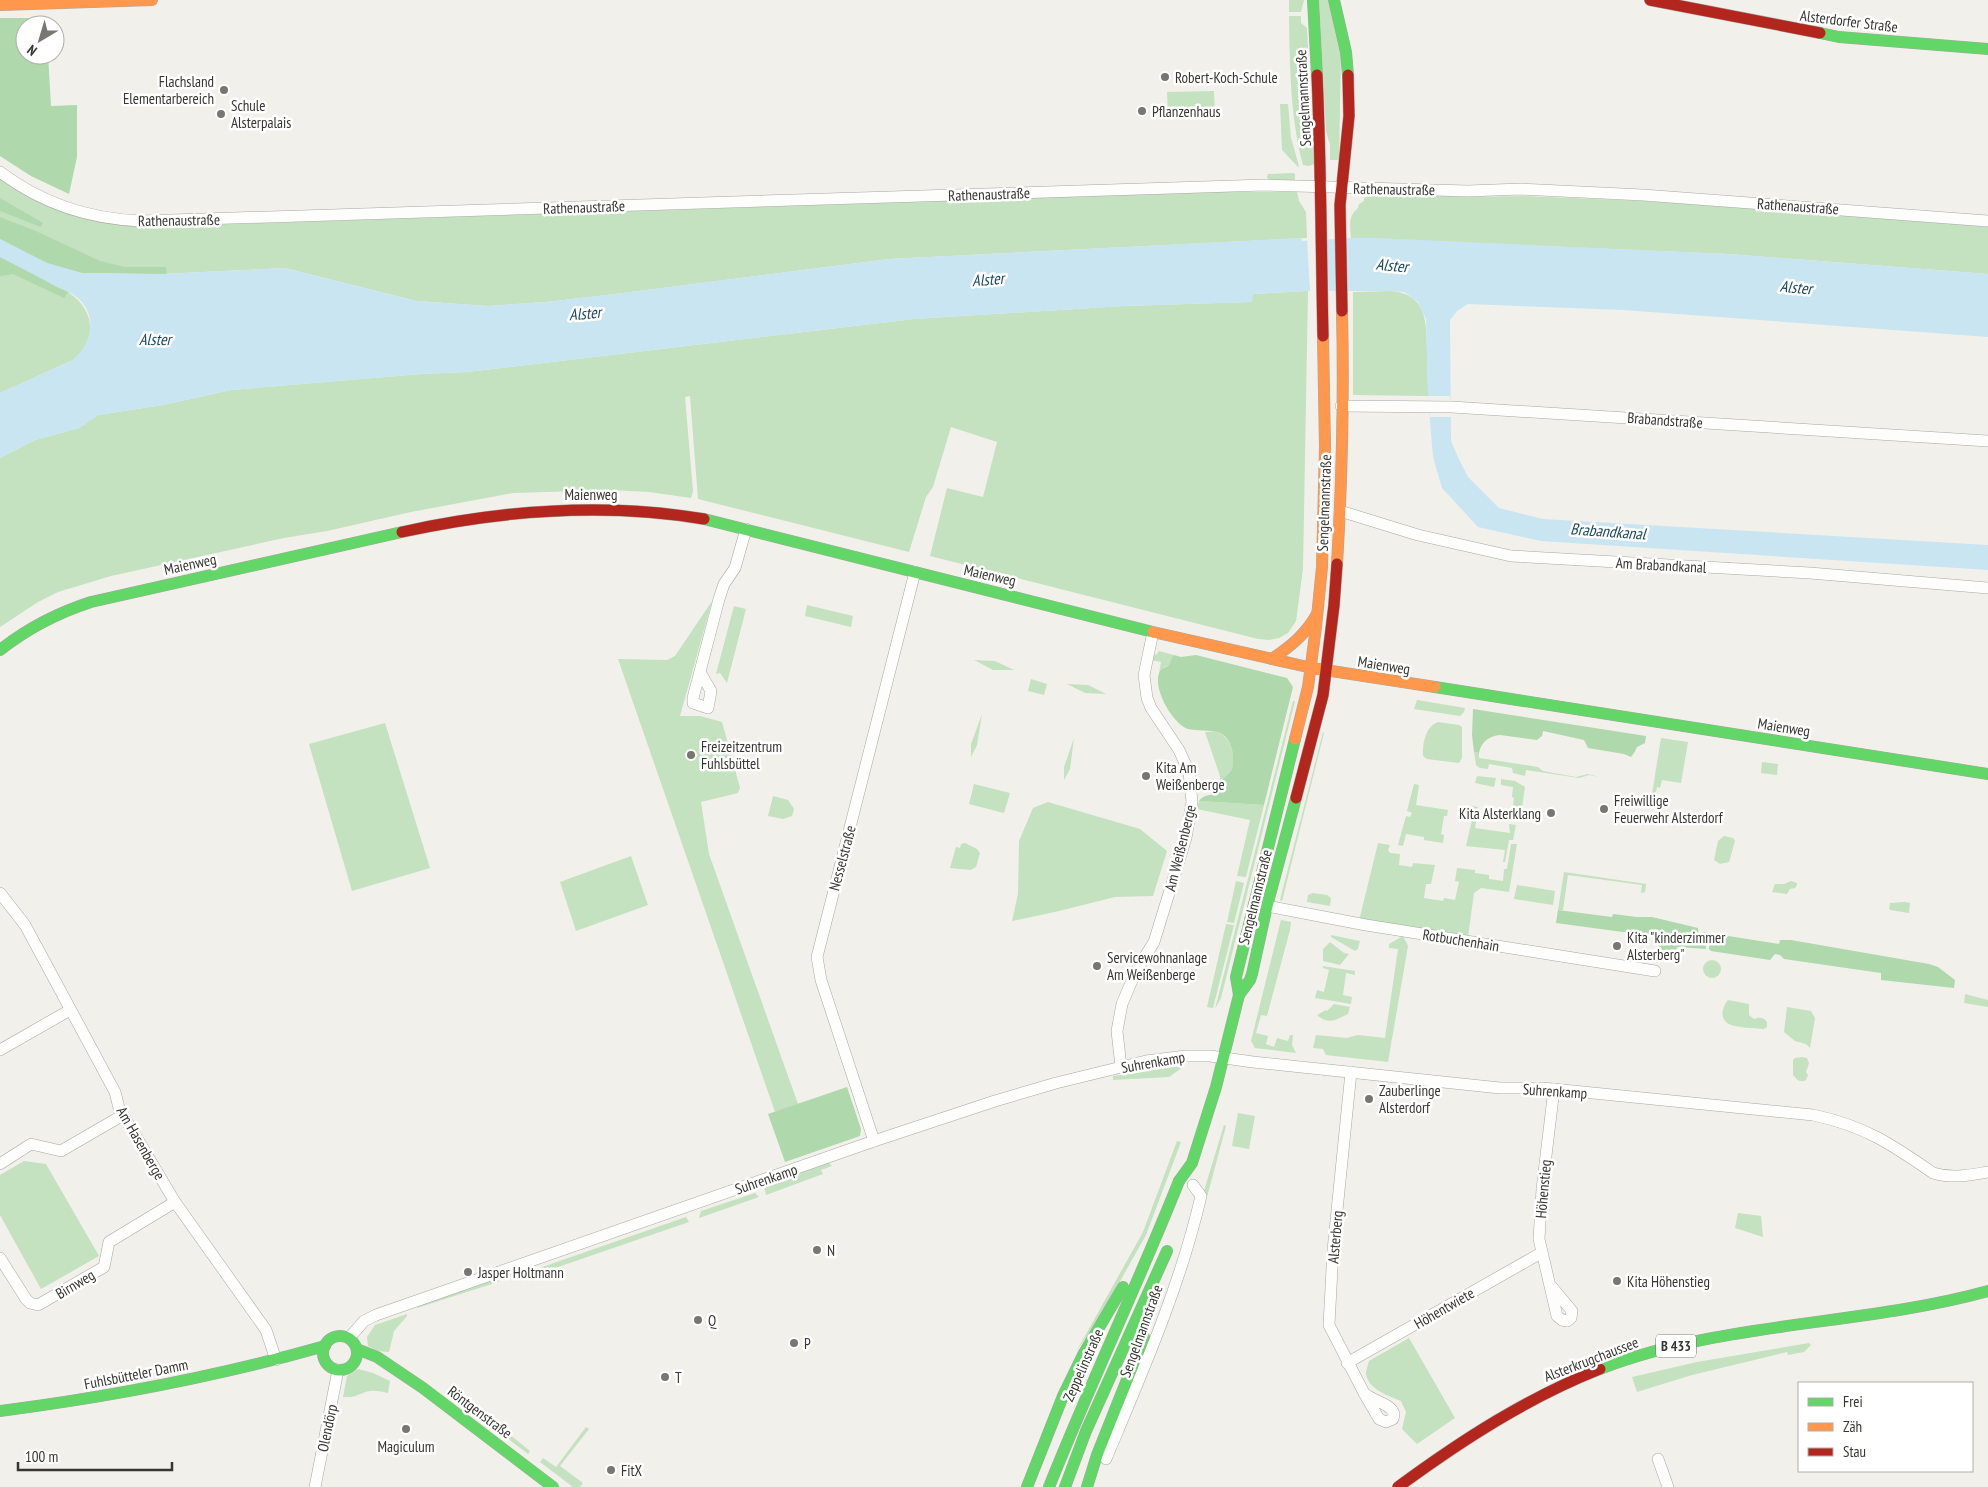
<svg xmlns="http://www.w3.org/2000/svg" width="1988" height="1487" font-family="'PT Sans Narrow',sans-serif">
	<rect width="100%" height="100%" fill="#f2f0ea"/>
	<g fill="#c4e1c0">
		<polygon points="1289,0 1304,0 1301,12 1289,12"/>
		<polygon points="1319,0 1329,0 1341,53 1339,160 1330,160 1330,144 1326,132"/>
		<path d="M1289,16H1301V23L1307,28L1314,164L1309,166L1303,165C1290,116 1290,67 1289,16Z"/>
		<polygon points="1214,91 1215,114 1168,116 1167,92"/>
		<polygon points="1280,104 1288,104 1291,138 1299,166 1298,167 1282,150"/>
		<polygon points="1293,173 1295,174 1295,180 1269,180 1267,177 1268,174"/>
		<path d="M0,179C42,210 91,223 142,227L1217,192H1297L1299,201L1306,212L1307,238L889,259L615,294L546,302L488,306L416,301L285,268L161,274L70,273L68,292C95,310 98,339 73,360L0,393Z"/>
		<path d="M1375,193L1468,197L1522,196L1643,201L1828,213L1988,227V274L1728,254L1351,238C1350,225 1348,216 1358,208L1359,204L1364,201V198Z"/>
		<polygon points="1308,291 1303,569 1296,621 1288,633 1279,638 1269,640 1258,639 930,556 947,488 983,497 997,442 951,427 933,487 926,497 909,552 698,499 690,396 685,397 693,491 691,498 649,492 610,490 513,493 411,512 327,531 284,538 111,576 58,592 38,602 0,627 0,458 35,440 79,428 98,415 163,405 231,390 421,374 467,372 914,319 1124,306 1251,302 1252,294"/>
		<path d="M1392,291C1427,295 1426,321 1427,349C1427,365 1428,381 1428,396L1353,395V292Z"/>
		<polygon points="712,601 680,716 700,716 722,722 740,788 738,793 701,802 709,854 798,1104 775,1112 618,659 667,660 675,656"/>
		<polygon points="807,605 853,616 851,627 805,616"/>
		<polygon points="734,606 746,609 727,683 720,673 716,674"/>
		<polygon points="1159,651 1174,655 1169,665 1161,669 1159,673 1161,662 1151,660 1153,654 1156,655"/>
		<polygon points="974,660 995,661 1014,670 993,670"/>
		<polygon points="1031,679 1047,684 1044,695 1028,691"/>
		<polygon points="1067,684 1088,685 1106,694 1085,693"/>
		<polygon points="1417,700 1465,708 1464,712 1460,716 1414,709"/>
		<polygon points="1293,701 1295,701 1221,998 1215,1009"/>
		<polygon points="982,714 977,745 971,757 971,744"/>
		<path d="M1438,722L1459,725L1462,727V758L1459,763L1427,759L1423,756C1422,744 1426,726 1438,722Z"/>
		<polygon points="385,723 430,868 352,891 309,744"/>
		<path d="M1205,732C1208,732 1214,731 1217,732C1231,736 1237,759 1231,771C1229,775 1223,779 1220,783V776Z"/>
		<polygon points="1323,732 1324,733 1282,901 1280,900"/>
		<polygon points="1074,738 1070,769 1064,780 1064,767"/>
		<polygon points="1661,738 1688,742 1681,783 1662,780 1660,788 1657,787 1654,800 1651,800"/>
		<polygon points="1474,752 1479,753 1479,758 1538,767 1543,771 1576,777 1588,774 1600,777 1589,775 1579,778 1526,770 1525,776 1513,773 1512,768 1489,764 1488,769 1480,768 1476,765"/>
		<polygon points="1762,762 1778,764 1777,775 1761,773"/>
		<polygon points="1477,776 1496,778 1494,787 1475,783"/>
		<polygon points="1501,779 1515,781 1525,787 1520,821 1497,818 1498,814 1512,815 1514,798 1512,797 1513,787 1501,785"/>
		<polygon points="974,784 1010,793 1004,813 969,804"/>
		<polygon points="1414,784 1419,785 1416,805 1448,810 1447,816 1444,816 1441,834 1444,835 1443,843 1424,840 1424,837 1406,834 1403,846 1398,845 1406,816 1410,817 1412,813 1407,811"/>
		<polygon points="773,796 788,800 794,809 792,816 783,819 768,816"/>
		<polygon points="1199,801 1264,805 1246,877 1237,876 1250,820 1197,809"/>
		<polygon points="1048,802 1140,829 1167,851 1153,896 1115,897 1059,911 1012,921 1018,894 1019,841 1033,808"/>
		<polygon points="1472,806 1478,807 1475,828 1510,833 1509,824 1516,825 1513,840 1509,840 1505,862 1503,862 1505,850 1466,846 1472,820 1470,819"/>
		<polygon points="1724,836 1733,838 1735,841 1729,862 1720,864 1714,860 1718,841"/>
		<polygon points="965,843 977,849 980,853 976,867 971,870 950,868 956,847 960,848 961,844"/>
		<polygon points="1378,843 1390,845 1388,850 1390,853 1400,854 1399,865 1412,867 1413,863 1435,865 1431,884 1426,884 1424,898 1443,901 1444,898 1455,900 1459,882 1455,881 1457,868 1475,870 1475,873 1489,875 1489,879 1503,881 1504,869 1507,869 1511,844 1517,844 1509,892 1481,888 1474,893 1468,937 1359,921"/>
		<polygon points="631,856 648,905 576,931 560,882"/>
		<polygon points="1564,872 1646,884 1645,892 1641,893 1642,885 1568,875 1563,910 1558,910"/>
		<polygon points="1236,881 1244,883 1234,923 1227,922"/>
		<polygon points="1791,881 1797,883 1797,885 1795,888 1790,889 1787,894 1772,892 1775,884 1784,884"/>
		<polygon points="1517,885 1555,891 1553,905 1514,899"/>
		<polygon points="1313,893 1327,895 1331,898 1330,906 1307,902 1308,895"/>
		<polygon points="1905,902 1910,903 1909,913 1890,910 1889,909 1890,903"/>
		<polygon points="1281,920 1291,922 1290,930 1267,1016 1261,1015 1256,1033 1268,1036 1266,1044 1274,1047 1277,1038 1288,1041 1290,1035 1293,1035 1292,1045 1296,1053 1255,1048 1251,1041"/>
		<polygon points="1226,924 1234,925 1213,1008 1207,1007"/>
		<polygon points="1331,935 1360,941 1358,949 1355,951 1331,937"/>
		<polygon points="1403,936 1408,946 1388,1062 1326,1055 1323,1049 1313,1048 1316,1035 1347,1038 1358,1035 1385,1038 1398,949 1389,948 1389,944"/>
		<polygon points="1330,942 1344,953 1349,954 1340,965 1323,961 1323,949"/>
		<circle cx="1712" cy="969" r="9"/>
		<polygon points="1323,966 1355,971 1355,975 1346,973 1343,995 1352,997 1351,1004 1315,998 1317,990 1324,992 1329,970 1323,968"/>
		<polygon points="1965,994 1988,1000 1988,1007 1964,1003"/>
		<path d="M1728,1000L1749,1004V1015L1754,1019C1760,1017 1763,1017 1767,1022V1027L1764,1029C1755,1028 1736,1028 1729,1024C1719,1019 1722,1007 1728,1000Z"/>
		<path d="M1334,1004L1350,1007L1348,1014C1337,1019 1330,1026 1317,1015L1326,1010L1327,1011Z"/>
		<polygon points="1787,1007 1811,1011 1815,1018 1810,1048 1806,1044 1795,1041 1784,1032"/>
		<path d="M1802,1057L1807,1058L1809,1063L1806,1072L1808,1075L1806,1080C1800,1083 1797,1080 1793,1075V1060L1795,1058Z"/>
		<polygon points="1175,1067 1183,1067 1169,1077 1113,1080 1113,1076"/>
		<polygon points="1238,1113 1255,1116 1249,1149 1232,1146"/>
		<polygon points="1224,1125 1226,1126 1207,1197 1203,1194"/>
		<polygon points="1177,1141 1181,1142 1146,1235 1101,1315 1076,1352 1143,1232"/>
		<polygon points="24,1161 46,1164 99,1256 41,1289 0,1215 0,1175"/>
		<polygon points="828,1162 832,1166 821,1170 823,1174 766,1195 764,1185"/>
		<polygon points="755,1193 759,1197 699,1218 701,1211"/>
		<polygon points="1738,1213 1761,1216 1763,1237 1735,1228"/>
		<polygon points="686,1217 689,1222 529,1277 528,1272"/>
		<polygon points="500,1277 498,1282 417,1308 418,1306"/>
		<polygon points="407,1314 407,1316 394,1331 389,1352 377,1351 368,1346 367,1337 375,1325"/>
		<path d="M1409,1338L1455,1418L1417,1444L1402,1429L1406,1412L1401,1401C1389,1396 1367,1389 1366,1373C1366,1370 1368,1365 1369,1361Z"/>
		<polygon points="1809,1343 1811,1345 1804,1352 1788,1355 1787,1352 1692,1375 1637,1392 1632,1377 1697,1362"/>
		<path d="M358,1369L373,1373L390,1381L388,1393C380,1391 371,1389 363,1393C353,1397 355,1397 343,1397L347,1376Z"/>
		<polygon points="489,1418 530,1451 528,1454 486,1422"/>
		<polygon points="586,1427 589,1429 560,1466 583,1483 580,1487 573,1487 540,1462 543,1458 556,1467"/>
	</g>
	<g fill="#afd8ac">
		<polygon points="0,18 46,18 47,25 25,25 25,55 48,55 51,106 77,105 77,157 69,194 31,176 0,156"/>
		<polygon points="0,198 43,223 41,227 0,211"/>
		<polygon points="0,217 38,232 100,261 125,267 166,267 167,274 82,273 47,263 0,239"/>
		<polygon points="0,257 68,292 64,298 13,274 0,276"/>
		<path d="M1174,655L1181,657L1196,655L1287,678L1293,687L1264,805L1199,801C1204,793 1213,797 1219,790L1220,783C1223,778 1230,774 1232,769C1235,756 1232,737 1218,732C1211,730 1196,731 1188,729C1173,724 1151,687 1160,671C1162,667 1166,668 1169,665C1171,662 1171,658 1174,655Z"/>
		<path d="M1473,709L1646,736L1645,743L1637,747L1634,753L1631,757L1624,754L1588,748L1584,740L1543,731L1542,736L1537,740L1500,735C1489,736 1481,742 1479,753L1474,752L1472,735Z"/>
		<polygon points="1558,910 1612,917 1613,914 1637,917 1652,917 1698,928 1699,939 1706,940 1706,949 1677,947 1675,954 1670,953 1670,958 1657,956 1660,937 1556,923"/>
		<polygon points="1703,932 1779,944 1780,940 1791,940 1929,964 1938,967 1955,980 1954,988 1881,980 1881,973 1784,959 1780,955 1775,954 1770,960 1711,951 1709,949 1709,937 1702,936"/>
		<polygon points="847,1087 861,1129 860,1136 785,1162 768,1114"/>
	</g>
	<path fill="#c9e5f2" d="M1301,238L1302,241L1351,238H1378L1728,254L1988,274V337L1623,310L1468,304L1457,311L1450,320L1451,441L1457,455L1468,477L1499,508L1543,519L1988,545V570L1541,541L1478,527L1442,488L1433,457L1428,396L1426,319L1418,302L1404,292L1392,291H1308L1253,294L1252,302L1124,306L914,319L467,372L421,374L231,390L163,405L98,415L79,428L35,440L0,458V393L73,360C91,345 98,317 79,299C73,293 63,290 55,286C37,276 18,266 0,257V239L47,263L82,273L161,274L285,268L416,301L488,306L546,302L615,294L889,259Z"/>
	<g fill="#f2f0ea">
		<polygon points="1326,237 1329,294 1310,293 1307,238"/>
		<polygon points="1428,396 1450,396 1451,417 1430,417"/>
	</g>
	<g fill="none" stroke-linecap="round" stroke-linejoin="round">
		<g stroke="#a8a7a2" stroke-width="12">
			<g id="street">
				<path d="M0,172C41,203 90,219 141,221L1265,185L1468,191L1521,189L1643,195L1988,221"/>
				<polyline points="1341,406 1452,407 1988,441"/>
				<polyline points="1340,511 1418,535 1511,556 1810,573 1988,588"/>
				<polyline points="700,672 711,691 708,708 693,703 693,698 719,599 724,584 735,568 746,529"/>
				<polyline points="0,893 25,925 115,1092 119,1108 175,1202 266,1330 276,1360"/>
				<polyline points="1267,906 1366,925 1655,971"/>
				<polyline points="0,1050 70,1010"/>
				<polyline points="1121,1067 1117,1031 1122,1004 1136,971 1154,942 1186,838 1192,802 1189,772 1179,750 1151,708 1147,698 1144,675 1153,632"/>
				<path d="M1351,1072L1333,1250L1329,1325L1364,1393L1379,1419L1386,1422L1393,1419L1394,1414C1391,1403 1372,1401 1364,1393"/>
				<polyline points="874,1141 821,980 817,957 915,572"/>
				<polyline points="0,1164 31,1144 61,1151 123,1115"/>
				<polyline points="0,1258 26,1299 30,1303 38,1305 104,1267 109,1242 175,1202"/>
				<polyline points="1552,1287 1572,1311 1571,1318 1567,1321 1562,1320 1557,1316 1539,1239 1542,1189 1554,1089"/>
				<path d="M349,1338L364,1321L376,1315L874,1141L995,1101L1056,1083L1146,1061L1186,1056H1210L1253,1062L1500,1088H1543L1813,1115C1865,1126 1891,1144 1933,1173C1952,1179 1969,1175 1988,1172"/>
				<polyline points="1347,1363 1541,1253"/>
				<path d="M1106,1459C1142,1373 1180,1287 1201,1196L1193,1185"/>
				<polyline points="1658,1459 1668,1487"/>
				<polyline points="315,1487 338,1370"/>
			</g>
		</g>
		<g stroke="#a8a7a2" stroke-width="12">
			<g id="fast">
				<polyline points="1313,0 1317,75"/>
				<polyline points="1334,0 1346,52 1348,75"/>
				<polyline points="1820,33 1839,37 1988,49"/>
				<polyline points="704,519 1153,632"/>
				<path d="M0,650C28,628 57,613 91,602L402,532"/>
				<polyline points="1435,687 1988,774"/>
				<polyline points="1239,995 1236,977 1295,739"/>
				<polyline points="1179,1181 1192,1163 1216,1087 1239,995 1250,980 1252,974 1267,906 1296,798"/>
				<circle cx="340" cy="1353" r="17"/>
				<polyline points="357,1349 377,1357 423,1388 553,1487"/>
				<path d="M1600,1369C1724,1321 1861,1326 1988,1291"/>
				<path d="M0,1411C109,1397 219,1376 325,1346"/>
				<polyline points="1027,1487 1063,1396 1084,1353 1123,1287"/>
				<path d="M1049,1487C1090,1384 1138,1284 1179,1181"/>
				<polyline points="1065,1487 1086,1431 1167,1251"/>
				<polyline points="1087,1487 1097,1455 1144,1337"/>
			</g>
		</g>
		<g stroke="#a8a7a2" stroke-width="12">
			<g id="slow">
				<polyline points="0,5 152,0"/>
				<path d="M1337,564C1342,480 1344,395 1342,311"/>
				<polyline points="1153,632 1312,668 1435,687"/>
				<path d="M1272,659C1291,646 1306,634 1317,614"/>
				<polyline points="1295,739 1308,687 1316,627 1322,567 1325,447 1323,336"/>
			</g>
		</g>
		<g stroke="#a8a7a2" stroke-width="12">
			<g id="jam">
				<polyline points="1650,0 1820,33"/>
				<path d="M1317,75C1321,162 1321,249 1323,336"/>
				<polyline points="1342,311 1340,205 1349,116 1348,75"/>
				<path d="M402,532C502,510 602,502 704,519"/>
				<polyline points="1296,798 1323,695 1334,605 1337,564"/>
				<path d="M1398,1487C1462,1440 1527,1398 1600,1369"/>
			</g>
		</g>
		<use href="#street" stroke="#fdfdfc" stroke-width="11"/>
		<use href="#fast" stroke="#63d668" stroke-width="11"/>
		<use href="#slow" stroke="#ff974d" stroke-width="11"/>
		<use href="#jam" stroke="#b3261e" stroke-width="11"/>
	</g>
	<g fill="#787671" stroke="#fff" stroke-width="2">
		<circle cx="1165" cy="77" r="5"/>
		<circle cx="224" cy="90" r="5"/>
		<circle cx="1142" cy="111" r="5"/>
		<circle cx="221" cy="114" r="5"/>
		<circle cx="691" cy="755" r="5"/>
		<circle cx="1146" cy="776" r="5"/>
		<circle cx="1604" cy="809" r="5"/>
		<circle cx="1551" cy="813" r="5"/>
		<circle cx="1617" cy="946" r="5"/>
		<circle cx="1097" cy="966" r="5"/>
		<circle cx="1369" cy="1099" r="5"/>
		<circle cx="817" cy="1250" r="5"/>
		<circle cx="468" cy="1272" r="5"/>
		<circle cx="1617" cy="1281" r="5"/>
		<circle cx="698" cy="1320" r="5"/>
		<circle cx="794" cy="1343" r="5"/>
		<circle cx="665" cy="1377" r="5"/>
		<circle cx="406" cy="1429" r="5"/>
		<circle cx="611" cy="1470" r="5"/>
	</g>
	<g text-anchor="middle" dominant-baseline="central" stroke-width="5" stroke-linejoin="round" paint-order="stroke">
		<rect fill="#fff" stroke="#72726e" stroke-width="1" x="1656" y="1334.5" width="40" height="23" rx="4"/>
		<g font-size="14" font-weight="bold" fill="#363530">
			<text x="1676" y="1346">B 433</text>
		</g>
		<g font-size="15" fill="#363530" stroke="#fff">
			<text transform="translate(1849 21) rotate(7)">Alsterdorfer Straße</text>
			<text transform="translate(1303 98) rotate(-93)">Sengelmannstraße</text>
			<text transform="translate(1394 189) rotate(1)">Rathenaustraße</text>
			<text transform="translate(989 194) rotate(-2)">Rathenaustraße</text>
			<text transform="translate(1798 206) rotate(4)">Rathenaustraße</text>
			<text transform="translate(584 207) rotate(-2)">Rathenaustraße</text>
			<text transform="translate(179 220) rotate(-1)">Rathenaustraße</text>
			<text transform="translate(1665 420) rotate(4)">Brabandstraße</text>
			<text x="591" y="494">Maienweg</text>
			<text transform="translate(1324 503) rotate(-88)">Sengelmannstraße</text>
			<text transform="translate(190 564) rotate(-12)">Maienweg</text>
			<text transform="translate(1661 565) rotate(3)">Am Brabandkanal</text>
			<text transform="translate(990 575) rotate(13)">Maienweg</text>
			<text transform="translate(1384 665) rotate(9)">Maienweg</text>
			<text transform="translate(1784 727) rotate(9)">Maienweg</text>
			<text transform="translate(1180 848) rotate(-76)">Am Weißenberge</text>
			<text transform="translate(842 858) rotate(-75)">Nesselstraße</text>
			<text transform="translate(1255 897) rotate(-76)">Sengelmannstraße</text>
			<text transform="translate(1461 940) rotate(9)">Rotbuchenhain</text>
			<text transform="translate(1153 1062) rotate(-10)">Suhrenkamp</text>
			<text transform="translate(1555 1091) rotate(4)">Suhrenkamp</text>
			<text transform="translate(141 1143) rotate(60)">Am Hasenberge</text>
			<text transform="translate(766 1179) rotate(-19)">Suhrenkamp</text>
			<text transform="translate(1543 1189) rotate(-85)">Höhenstieg</text>
			<text transform="translate(1335 1237) rotate(-85)">Alsterberg</text>
			<text transform="translate(75 1284) rotate(-31)">Birnweg</text>
			<text transform="translate(1444 1308) rotate(-30)">Höhentwiete</text>
			<text transform="translate(1141 1331) rotate(-70)">Sengelmannstraße</text>
			<text transform="translate(1591 1359) rotate(-21)">Alsterkrugchaussee</text>
			<text transform="translate(1083 1365) rotate(-66)">Zeppelinstraße</text>
			<text transform="translate(136 1374) rotate(-11)">Fuhlsbütteler Damm</text>
			<text transform="translate(480 1412) rotate(37)">Röntgenstraße</text>
			<text transform="translate(327 1428) rotate(-78)">Olendörp</text>
		</g>
		<g font-size="15" fill="#363530" stroke="#fff" text-anchor="start">
			<text x="1175" y="77">Robert-Koch-Schule</text>
			<text x="214" y="81" text-anchor="end">Flachsland<tspan x="214" dy="17">Elementarbereich</tspan></text>
			<text x="231" y="105">Schule<tspan x="231" dy="17">Alsterpalais</tspan></text>
			<text x="1152" y="111">Pflanzenhaus</text>
			<text x="701" y="746">Freizeitzentrum<tspan x="701" dy="17">Fuhlsbüttel</tspan></text>
			<text x="1156" y="767">Kita Am<tspan x="1156" dy="17">Weißenberge</tspan></text>
			<text x="1614" y="800">Freiwillige<tspan x="1614" dy="17">Feuerwehr Alsterdorf</tspan></text>
			<text x="1541" y="813" text-anchor="end">Kita Alsterklang</text>
			<text x="1627" y="937">Kita "kinderzimmer<tspan x="1627" dy="17">Alsterberg"</tspan></text>
			<text x="1107" y="957">Servicewohnanlage<tspan x="1107" dy="17">Am Weißenberge</tspan></text>
			<text x="1379" y="1090">Zauberlinge<tspan x="1379" dy="17">Alsterdorf</tspan></text>
			<text x="827" y="1250">N</text>
			<text x="478" y="1272">Jasper Holtmann</text>
			<text x="1627" y="1281">Kita Höhenstieg</text>
			<text x="708" y="1320">Q</text>
			<text x="804" y="1343">P</text>
			<text x="675" y="1377">T</text>
			<text x="406" y="1446" text-anchor="middle">Magiculum</text>
			<text x="621" y="1470">FitX</text>
		</g>
		<g font-size="16" font-style="italic" fill="#18485e" stroke="#fff">
			<text transform="translate(1392 265) rotate(5)">Alster</text>
			<text transform="translate(988 279) rotate(-5)">Alster</text>
			<text transform="translate(1796 287) rotate(5)">Alster</text>
			<text transform="translate(585 313) rotate(-5)">Alster</text>
			<text x="155" y="339">Alster</text>
			<text transform="translate(1608 531) rotate(4)">Brabandkanal</text>
		</g>
	</g>
	<rect x="1798" y="1382" width="175" height="90" fill="#ffffff" stroke="#afaeac"/>
	<rect x="1808" y="1398" width="25" height="8" fill="#63d668" stroke="#afaeac"/>
	<text x="1843" y="1407" font-size="15" fill="#363530">Frei</text>
	<rect x="1808" y="1423" width="25" height="8" fill="#ff974d" stroke="#afaeac"/>
	<text x="1843" y="1432" font-size="15" fill="#363530">Zäh</text>
	<rect x="1808" y="1448" width="25" height="8" fill="#b3261e" stroke="#afaeac"/>
	<text x="1843" y="1457" font-size="15" fill="#363530">Stau</text>
	<g transform="translate(40 40) rotate(218)"><circle r="24" fill="#ffffff" stroke="#afaeac"/>
	<path d="M0-4L9 19L0 12L-9 19Z" fill="#787671"/>
	<text y="-8" font-size="14" font-weight="bold" text-anchor="middle" fill="#363530">N</text>
	</g>
	<path d="M18 1462v8h154v-8" fill="none" stroke="#363530" stroke-width="2.5"/>
	<text x="25" y="1462" font-size="15" fill="#363530" stroke="#ffffff" stroke-width="4" paint-order="stroke">100 m</text>
</svg>
